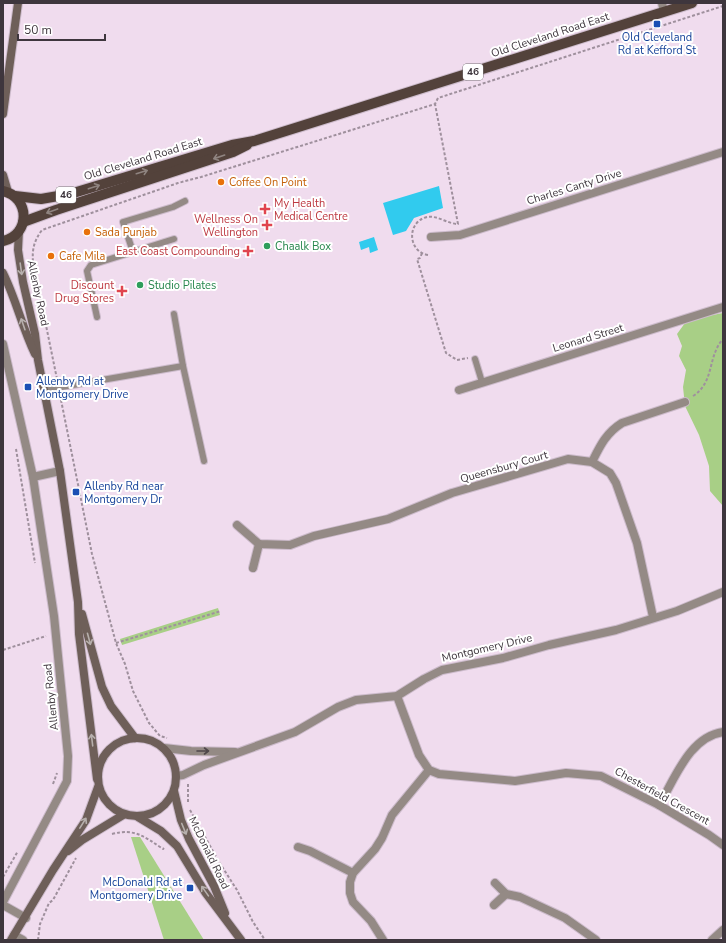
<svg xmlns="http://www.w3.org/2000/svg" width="726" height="943" font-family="'Nunito Sans',sans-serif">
	<rect width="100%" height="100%" fill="#f0dcee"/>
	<g fill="#a8cf86">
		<polygon points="723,313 723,506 710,491 709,466 699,435 685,406 683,387 686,370 679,356 682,346 677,334 685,323 702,317"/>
		<polygon points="218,608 220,615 122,645 120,639"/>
		<polygon points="131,837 140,837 204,940 164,940"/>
	</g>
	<g fill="#31cbee">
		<polygon points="439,186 443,208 414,218 406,231 393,235 383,203"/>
		<polygon points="374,237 378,250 370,253 369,247 361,250 359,242"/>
	</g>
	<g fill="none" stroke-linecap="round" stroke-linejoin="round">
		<g stroke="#ccbbcb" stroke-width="8">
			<g id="service">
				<polyline points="133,252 123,222 173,207 185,201"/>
				<polyline points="174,314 183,366"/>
				<polyline points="97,317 87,271 91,265 174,239"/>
				<polyline points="475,359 482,382"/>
				<polyline points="44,390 183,366 204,461"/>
			</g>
		</g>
		<g stroke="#ccbbcb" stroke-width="10">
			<g id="minor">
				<polyline points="662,3 664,12"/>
				<polyline points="431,237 460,235 723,152"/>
				<polyline points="3,344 33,477 54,616 68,756 67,781 3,902"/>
				<polyline points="459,390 723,307"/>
				<path d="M592,462C600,446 606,433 622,423L685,402"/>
				<polyline points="33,477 60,471"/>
				<polyline points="237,525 259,544 290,545 314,536 388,519 452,493 568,459 592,462 610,473 616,483 637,543 653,617"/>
				<polyline points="253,568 259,544"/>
				<polyline points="397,696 419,755 429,770 439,774 515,781 566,773 601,776 659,805 709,835 723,845"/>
				<polyline points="164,748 191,751 235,752"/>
				<polyline points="176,776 183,775 204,765 295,732 338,707 356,700 397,696 424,679 442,670 503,658 549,645 616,630 677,611 723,592"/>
				<path d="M659,805C675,779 689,737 723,732"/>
				<polyline points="298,847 310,851 353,873"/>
				<polyline points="495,883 506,894 520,897 565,918 596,940"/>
				<polyline points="3,905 26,918"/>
				<polyline points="494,905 506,894"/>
				<polyline points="14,935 23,940"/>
				<polyline points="383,940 371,921 353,902 350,893 350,882 353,873 375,849 382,838 392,815 429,770"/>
				<polyline points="712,940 723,930"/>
			</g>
		</g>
		<g stroke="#ccbbcb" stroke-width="10">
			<g id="secondary">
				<polyline points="3,114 18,3"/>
				<polyline points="3,175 8,192"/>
				<polyline points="19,230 18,250 23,282 35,334 38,360 60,471 78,602 79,634 97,779"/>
				<path d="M3,273C16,299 22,327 35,354"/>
				<polyline points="82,614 102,687 111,706 135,738"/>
				<circle cx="137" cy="777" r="39"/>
				<polyline points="174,791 181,820 189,839 214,886 225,913"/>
				<polyline points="138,817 161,831 177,846 205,892 241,940"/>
				<polyline points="68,851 82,840 123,815"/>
				<polyline points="11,940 53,870 86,820 98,787"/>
			</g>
		</g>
		<g stroke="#ccbbcb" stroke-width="12">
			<g id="primary">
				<path d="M3,191C30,197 31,235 3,241"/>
				<polyline points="15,196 41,199 70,194 232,145 254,141 692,3"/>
				<polyline points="23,222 56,210 233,152 247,145"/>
			</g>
		</g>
		<g stroke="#9f909d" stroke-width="2" stroke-dasharray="3 2" stroke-linecap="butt">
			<polyline points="422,253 420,258 417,259 446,353 457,360 468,358"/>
			<path d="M428,255C408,252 406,222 427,217C437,215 448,224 458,224L435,104"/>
			<path d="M57,379L33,262C32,249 34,241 42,230L178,183L201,177L435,104L438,98L723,6"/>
			<polyline points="60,395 92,554 116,643 125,664 133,691 149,723 160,736 167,738"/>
			<path d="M693,396C715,382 707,357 723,339"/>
			<polyline points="16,449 35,563"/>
			<polyline points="116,643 221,611"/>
			<polyline points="3,650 46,636"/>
			<polyline points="53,784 57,773"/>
			<polyline points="188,802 188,783"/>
			<polyline points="190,810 219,862 237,890 253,922 265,940"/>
			<path d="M112,834C135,828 145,837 163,849L164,848"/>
			<polyline points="3,877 18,851"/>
			<polyline points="38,940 40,924 49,903 53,900 76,858"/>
		</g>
		<use href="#service" stroke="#948a85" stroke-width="6"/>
		<use href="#minor" stroke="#948a85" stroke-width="8"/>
		<use href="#secondary" stroke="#6e5f59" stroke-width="8"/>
		<use href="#primary" stroke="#53423b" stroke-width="10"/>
	</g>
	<defs><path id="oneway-shaft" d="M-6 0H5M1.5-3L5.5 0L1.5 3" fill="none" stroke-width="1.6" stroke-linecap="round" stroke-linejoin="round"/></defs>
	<g stroke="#8f8480">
		<use href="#oneway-shaft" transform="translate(219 157) rotate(161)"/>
		<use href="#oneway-shaft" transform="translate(142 172) rotate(-17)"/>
		<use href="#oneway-shaft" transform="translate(94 187) rotate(-18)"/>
		<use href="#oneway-shaft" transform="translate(52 211) rotate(160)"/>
	</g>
	<g stroke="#b6afac">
		<use href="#oneway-shaft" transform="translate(21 269) rotate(82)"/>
		<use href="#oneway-shaft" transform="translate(23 324) rotate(-109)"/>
		<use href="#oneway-shaft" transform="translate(89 639) rotate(75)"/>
		<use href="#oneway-shaft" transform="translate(92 740) rotate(-97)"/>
		<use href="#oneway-shaft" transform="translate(83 823) rotate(-58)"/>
		<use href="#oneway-shaft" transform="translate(184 829) rotate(68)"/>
		<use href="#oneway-shaft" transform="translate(205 891) rotate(-125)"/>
	</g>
	<use stroke="#4f474b" href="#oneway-shaft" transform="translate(203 751)"/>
	<g fill="#1a4fb4" stroke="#fff" stroke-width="1.5">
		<rect x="653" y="20" width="8" height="8" rx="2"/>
		<rect x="24" y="383" width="8" height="8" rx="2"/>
		<rect x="72" y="488" width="8" height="8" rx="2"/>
		<rect x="186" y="884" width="8" height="8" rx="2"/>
	</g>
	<g fill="#e8710a" stroke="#fff" stroke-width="1.5">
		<circle cx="221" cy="182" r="4"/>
		<circle cx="87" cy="232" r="4"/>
		<circle cx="51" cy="256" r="4"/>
	</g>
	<g fill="#e0444e" stroke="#fff" stroke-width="1.5">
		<path d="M263 203h4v4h4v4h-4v4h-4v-4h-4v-4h4z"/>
		<path d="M265 219h4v4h4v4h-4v4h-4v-4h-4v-4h4z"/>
		<path d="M246 245h4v4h4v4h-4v4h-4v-4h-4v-4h4z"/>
		<path d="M120 285h4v4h4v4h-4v4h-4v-4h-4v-4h4z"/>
	</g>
	<g fill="#2e9e5b" stroke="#fff" stroke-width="1.5">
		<circle cx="267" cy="246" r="4"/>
		<circle cx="140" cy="285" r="4"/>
	</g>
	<g text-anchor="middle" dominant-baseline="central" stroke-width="4" stroke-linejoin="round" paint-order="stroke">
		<g fill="#fff" stroke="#787277" stroke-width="1">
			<rect x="463" y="64" width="20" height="16" rx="3"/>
			<rect x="56" y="187" width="20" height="16" rx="3"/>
		</g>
		<g font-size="10" font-weight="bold" fill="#3e363d">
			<text x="473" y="72">46</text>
			<text x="66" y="195">46</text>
		</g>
		<g font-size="11" fill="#3e363d" stroke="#fff">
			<text transform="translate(550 35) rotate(-18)">Old Cleveland Road East</text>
			<text transform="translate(143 159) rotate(-17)">Old Cleveland Road East</text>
			<text transform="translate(574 187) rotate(-17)">Charles Canty Drive</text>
			<text transform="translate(38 293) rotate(78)">Allenby Road</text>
			<text transform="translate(588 338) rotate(-17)">Leonard Street</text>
			<text transform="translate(504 467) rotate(-16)">Queensbury Court</text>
			<text transform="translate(487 648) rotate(-13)">Montgomery Drive</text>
			<text transform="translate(51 697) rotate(-96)">Allenby Road</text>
			<text transform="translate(662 796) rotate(29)">Chesterfield Crescent</text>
			<text transform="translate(209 853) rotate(64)">McDonald Road</text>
		</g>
		<g font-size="11" fill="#164399" stroke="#fff" text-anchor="start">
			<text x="657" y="37" text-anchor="middle">Old Cleveland<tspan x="657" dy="13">Rd at Kefford St</tspan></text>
			<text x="36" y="381">Allenby Rd at<tspan x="36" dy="13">Montgomery Drive</tspan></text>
			<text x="84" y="486">Allenby Rd near<tspan x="84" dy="13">Montgomery Dr</tspan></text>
			<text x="182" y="882" text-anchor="end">McDonald Rd at<tspan x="182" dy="13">Montgomery Drive</tspan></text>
		</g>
		<g font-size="11" fill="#c56008" stroke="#fff" text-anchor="start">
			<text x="229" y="182">Coffee On Point</text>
			<text x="95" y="232">Sada Punjab</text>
			<text x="59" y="256">Cafe Mila</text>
		</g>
		<g font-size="11" fill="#be3a42" stroke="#fff" text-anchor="end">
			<text x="274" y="203" text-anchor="start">My Health<tspan x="274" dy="13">Medical Centre</tspan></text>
			<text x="258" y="219">Wellness On<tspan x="258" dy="13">Wellington</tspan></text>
			<text x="240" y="251">East Coast Compounding</text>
			<text x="114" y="285">Discount<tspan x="114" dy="13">Drug Stores</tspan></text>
		</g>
		<g font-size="11" fill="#27864d" stroke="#fff" text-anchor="start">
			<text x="275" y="246">Chaalk Box</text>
			<text x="148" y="285">Studio Pilates</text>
		</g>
	</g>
	<rect width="726" height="943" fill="none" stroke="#3e363d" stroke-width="8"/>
	<path d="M18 34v6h87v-6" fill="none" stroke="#3e363d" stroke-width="2"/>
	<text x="24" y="34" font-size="12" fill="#3e363d" stroke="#ffffff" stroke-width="3" paint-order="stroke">50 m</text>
</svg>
